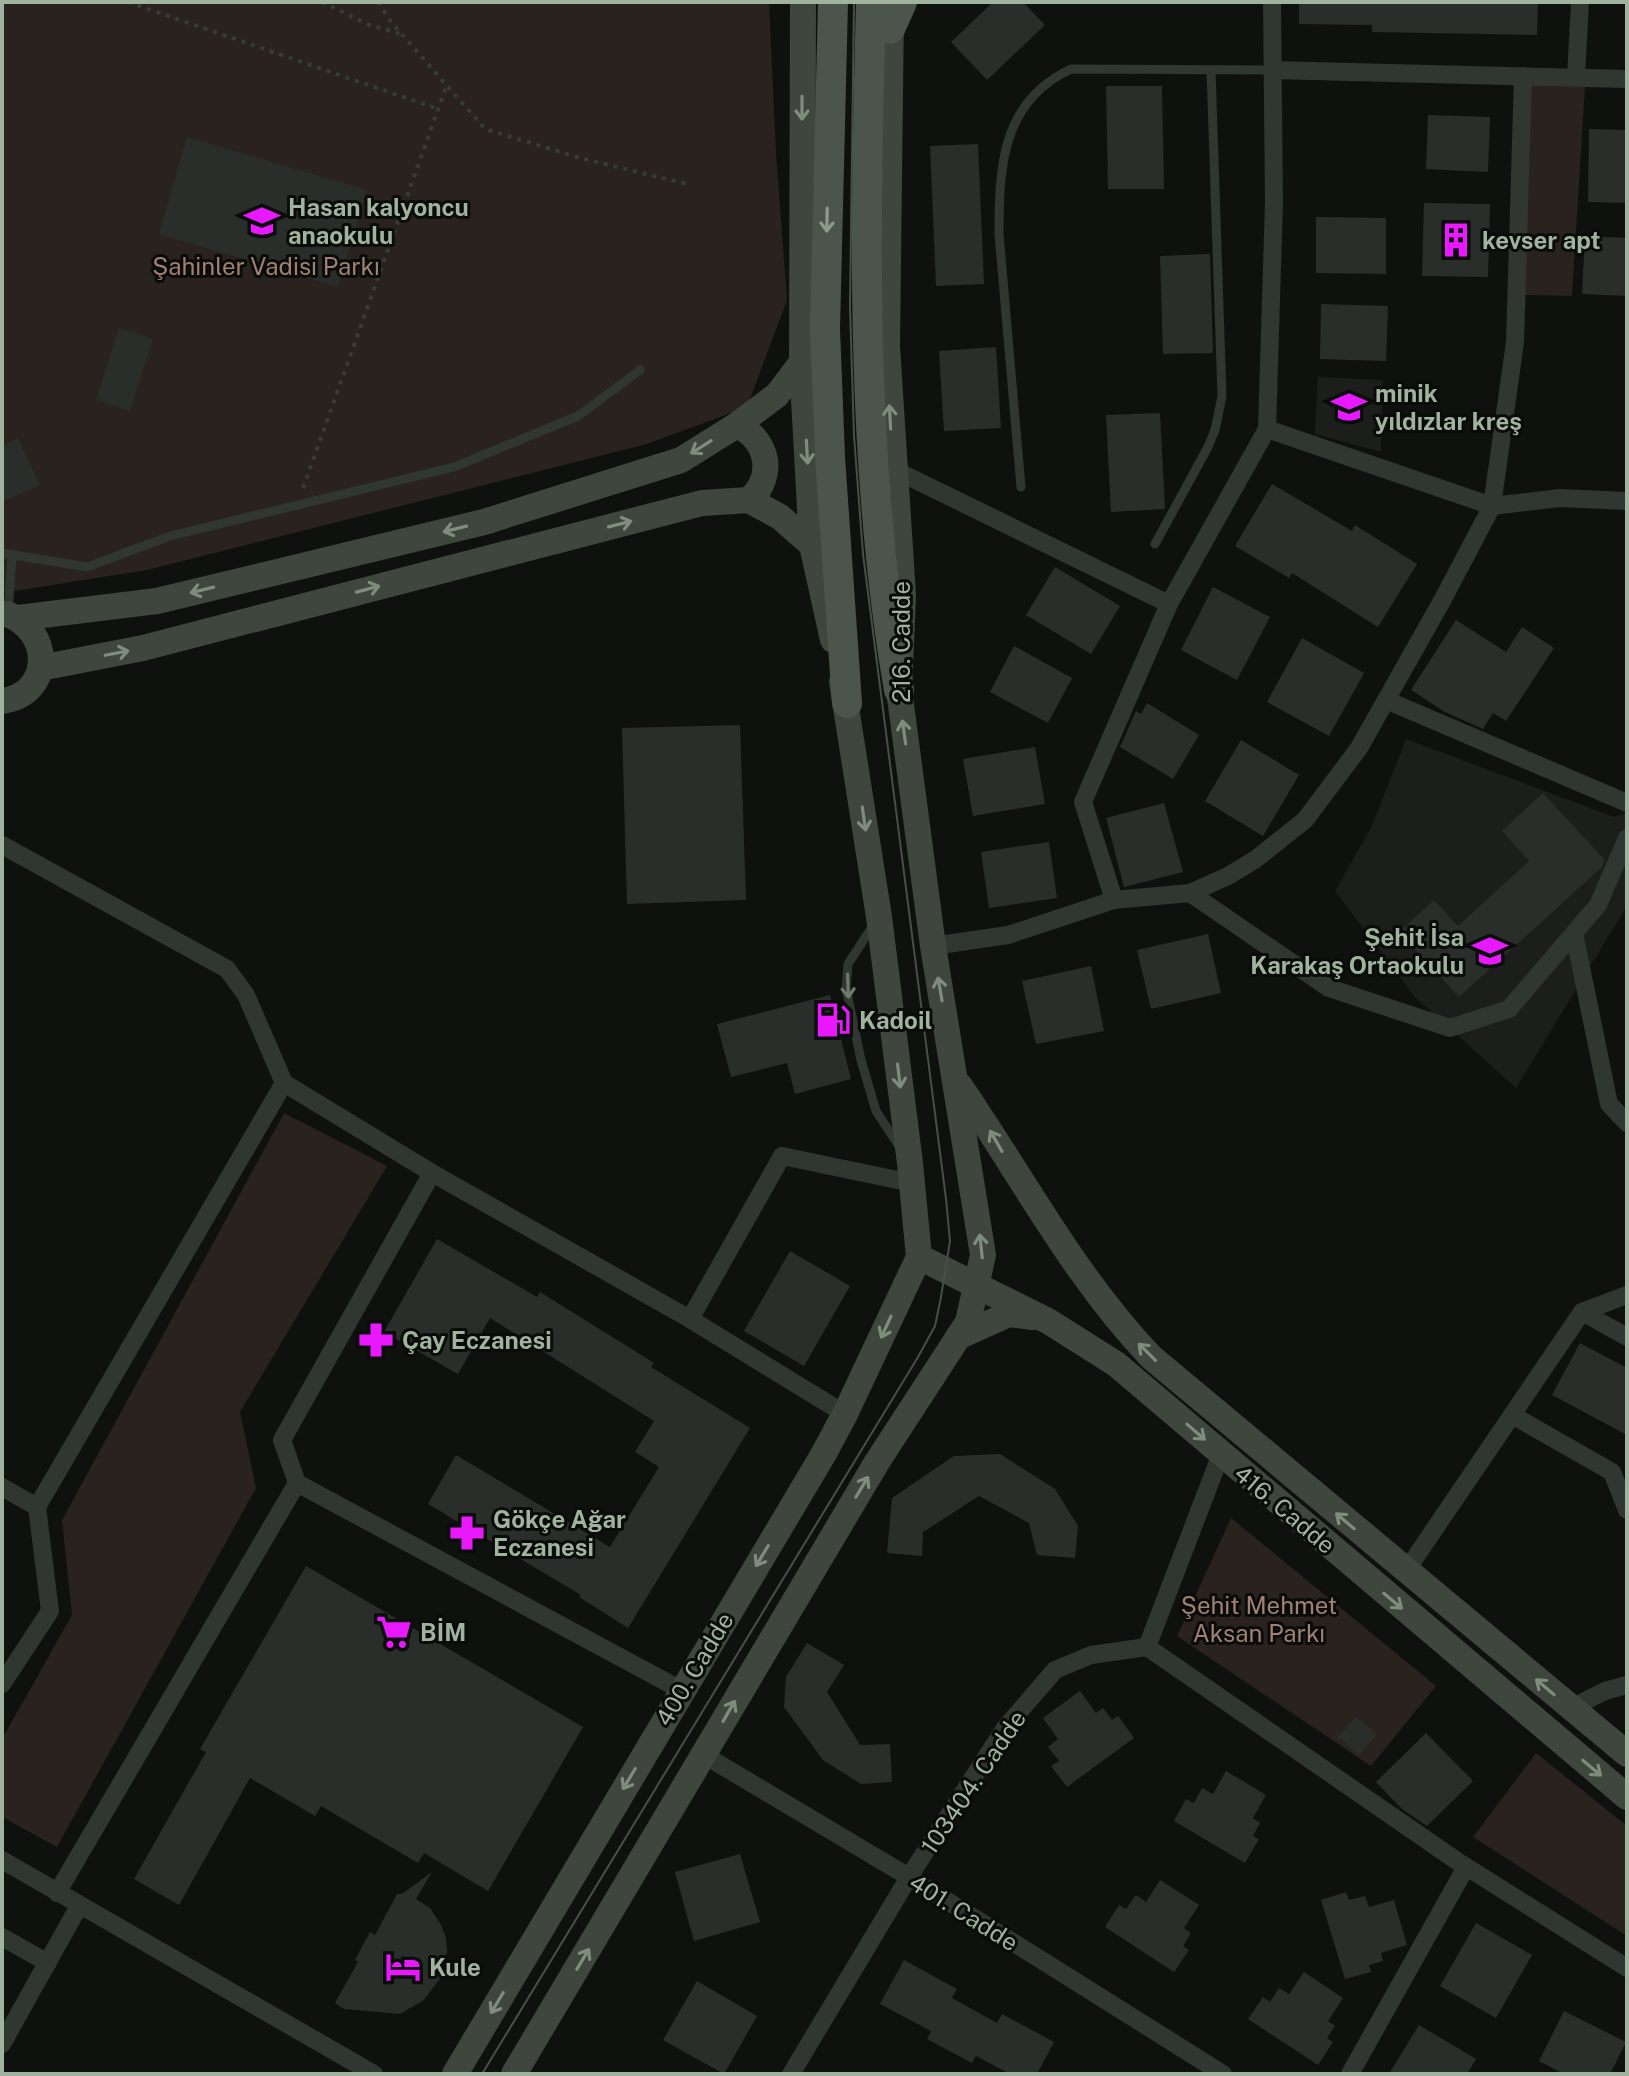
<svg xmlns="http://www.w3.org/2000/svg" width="1629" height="2076" font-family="'Public Sans',sans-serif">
	<rect width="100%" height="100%" fill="#0f110f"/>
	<g fill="#1b1e1b">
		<polygon points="1318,377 1383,380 1381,452 1315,434"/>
		<polygon points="1406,739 1614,817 1627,813 1627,906 1516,1088 1414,996 1335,891 1372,826"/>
	</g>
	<g fill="#29221e">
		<polygon points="2,2 769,2 776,153 787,300 747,407 647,444 147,570 2,593"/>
		<polygon points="1531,84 1585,86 1572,296 1523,295"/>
		<polygon points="284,1113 387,1166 240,1412 256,1488 57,1847 2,1817 2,1739 72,1615 62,1520"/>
		<polygon points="1231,1518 1436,1686 1371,1766 1177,1636"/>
		<polygon points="1536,1753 1627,1826 1627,1936 1473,1837"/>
	</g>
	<g fill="#2a2e2a">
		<polygon points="993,2 1023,2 1045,25 987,80 951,42"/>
		<polygon points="1299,2 1538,2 1537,35 1372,32 1372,25 1299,24"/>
		<polygon points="1106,86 1162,86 1164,189 1108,189"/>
		<polygon points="1428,115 1490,117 1488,172 1426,169"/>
		<polygon points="1589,129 1627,130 1627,203 1588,202"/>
		<polygon points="187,137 367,190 338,287 159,234"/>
		<polygon points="978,144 984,284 936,286 930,146"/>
		<polygon points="1424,203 1490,204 1488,277 1422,276"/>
		<polygon points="1316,217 1386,218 1386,274 1316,273"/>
		<polygon points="1585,236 1627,238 1627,296 1582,294"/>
		<polygon points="1210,254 1213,353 1163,354 1160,256"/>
		<polygon points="1321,304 1388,306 1386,361 1320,359"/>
		<polygon points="119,328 153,339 130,411 96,400"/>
		<polygon points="996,347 1001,428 944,431 939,351"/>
		<polygon points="1160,413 1165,509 1111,512 1106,415"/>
		<polygon points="18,438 40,485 2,502 2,446"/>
		<polygon points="1272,484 1352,531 1355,525 1417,564 1378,627 1292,573 1289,578 1235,546"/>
		<polygon points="1055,567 1120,606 1091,654 1026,615"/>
		<polygon points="1213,587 1270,617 1237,680 1181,650"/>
		<polygon points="1456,620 1506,652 1522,627 1554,648 1506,721 1493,713 1483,729 1445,712 1411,690"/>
		<polygon points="1302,638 1364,673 1329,736 1267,702"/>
		<polygon points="1014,646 1072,678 1048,723 990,692"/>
		<polygon points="1147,703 1199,735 1173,779 1120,747 1136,711 1141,714"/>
		<polygon points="740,725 746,900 627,904 622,728"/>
		<polygon points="1241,740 1299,775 1263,836 1205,801"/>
		<polygon points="1035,747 1045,804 973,816 963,759"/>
		<polygon points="1543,793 1605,860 1602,867 1459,997 1399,932 1434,900 1458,926 1529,861 1502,831"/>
		<polygon points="1164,803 1183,872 1124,887 1106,818"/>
		<polygon points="1049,842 1057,898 989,908 981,852"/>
		<polygon points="1208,934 1221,993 1151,1009 1137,950"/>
		<polygon points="1091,966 1104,1031 1036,1044 1022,981"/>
		<polygon points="830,995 851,1079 795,1094 787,1063 731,1077 717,1024"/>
		<polygon points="437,1239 537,1297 540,1292 654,1363 651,1367 750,1428 628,1628 579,1597 581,1595 428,1504 456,1455 610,1547 659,1467 635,1452 654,1421 490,1318 458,1374 384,1332"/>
		<polygon points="790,1251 850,1286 804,1366 744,1331"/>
		<polygon points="1580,1343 1627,1368 1627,1435 1552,1395"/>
		<polygon points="1000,1454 1055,1489 1078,1526 1075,1558 1037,1555 1029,1523 979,1496 923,1532 922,1556 887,1553 892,1498 954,1456"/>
		<polygon points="306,1566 583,1727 488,1891 424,1853 418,1863 321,1806 315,1816 250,1778 179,1905 134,1879 206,1752 200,1749"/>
		<polygon points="807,1643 844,1665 827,1692 860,1745 890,1744 892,1782 861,1784 823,1760 784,1707 786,1677"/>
		<polygon points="1080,1691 1096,1713 1103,1708 1112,1720 1118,1716 1134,1738 1067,1787 1051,1766 1059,1761 1048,1747 1058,1739 1043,1718"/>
		<polygon points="1356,1717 1377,1734 1359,1755 1338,1737"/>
		<polygon points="1426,1733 1473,1781 1427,1826 1402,1809 1376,1782"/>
		<polygon points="1226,1771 1266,1795 1253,1818 1260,1823 1253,1836 1259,1839 1245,1863 1174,1821 1186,1799 1194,1803 1202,1788 1213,1794"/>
		<polygon points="740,1854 760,1922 694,1941 675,1872"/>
		<polygon points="432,1872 416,1899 430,1908 440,1923 446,1937 447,1952 441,1977 424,2000 400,2014 344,2009 335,2003 358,1962 355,1960 370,1932 375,1935 397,1894 402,1894"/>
		<polygon points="1160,1880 1199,1905 1184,1928 1191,1933 1183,1946 1189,1950 1174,1972 1105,1927 1119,1905 1126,1909 1136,1895 1146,1902"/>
		<polygon points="1346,1892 1349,1900 1365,1896 1369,1907 1394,1900 1407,1945 1381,1953 1383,1961 1369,1965 1371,1972 1345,1979 1321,1900"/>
		<polygon points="1476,1923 1532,1955 1496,2018 1440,1986"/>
		<polygon points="904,1960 957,1989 952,1998 997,2023 1002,2014 1054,2042 1037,2074 1010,2074 976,2056 972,2063 927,2039 931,2031 880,2004"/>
		<polygon points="1304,1972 1343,1998 1328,2021 1335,2026 1327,2038 1333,2042 1318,2065 1248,2019 1263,1997 1270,2002 1279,1988 1289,1994"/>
		<polygon points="697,1981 757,2016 724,2074 663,2040"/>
		<polygon points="1564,2011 1626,2042 1610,2074 1564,2074 1539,2061"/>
		<polygon points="1419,2025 1476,2059 1467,2074 1389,2074"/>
	</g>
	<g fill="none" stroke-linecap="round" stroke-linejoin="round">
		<g stroke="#363d36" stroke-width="4" stroke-dasharray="4 6" stroke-linecap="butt">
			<polyline points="128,2 438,109"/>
			<polyline points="322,2 367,24 401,34"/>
			<polyline points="378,2 391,22 485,129 580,158 687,184"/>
			<polyline points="303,488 446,87"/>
		</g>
		<g stroke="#303630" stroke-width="9">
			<path d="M1021,487L999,234C999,166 1002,101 1071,69L1273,70"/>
			<polyline points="1155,544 1208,447 1215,430 1222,396 1211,70"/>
			<polyline points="2,553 87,567 170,536 454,467 578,416 640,370"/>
			<polyline points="8,613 12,556"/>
			<polyline points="874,924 848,964 846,988 861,1060 876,1111 899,1146"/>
		</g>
		<g stroke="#303630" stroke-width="18">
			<polyline points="1273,70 1627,79"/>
			<polyline points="1576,77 1580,2"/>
			<polyline points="1267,429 1492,506 1560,498 1627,501"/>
			<polyline points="893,469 1169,604"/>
			<polyline points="1386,700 1627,803"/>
			<polyline points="2,845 227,969 246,995 284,1083 432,1173 690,1319 845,1414"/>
			<polyline points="1190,893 1329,988 1450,1028 1509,1009 1598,905 1627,838"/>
			<polyline points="1114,900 1083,802 1169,604 1267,429 1274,202 1272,2"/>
			<polyline points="1574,933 1609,1104 1627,1123"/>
			<polyline points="933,946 1008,935 1114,900 1190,893 1228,876 1256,859 1305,820 1359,748 1443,599 1492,506 1515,342 1523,76"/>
			<polyline points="1582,1312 1627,1337"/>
			<polyline points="690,1319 782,1156 912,1183"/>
			<polyline points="1512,1415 1612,1472 1627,1510"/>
			<polyline points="297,1483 282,1440 432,1173"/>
			<polyline points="2,1487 37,1507"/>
			<polyline points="1406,1571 1582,1312 1627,1295"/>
			<polyline points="1147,1647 1457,1861 1627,1968"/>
			<polyline points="2,1684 50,1611 37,1507 284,1083"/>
			<polyline points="1571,1708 1605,1691 1627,1685"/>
			<polyline points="704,1755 909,1877 1223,2074"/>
			<polyline points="2,1860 374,2074"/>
			<polyline points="57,1893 297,1483 681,1690"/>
			<polyline points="2,1937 48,1963"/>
			<polyline points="2,2044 79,1906"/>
			<polyline points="791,2074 909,1877 1005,1728 1055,1670 1091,1655 1147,1647 1221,1454"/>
			<polyline points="1350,2074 1466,1867"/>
		</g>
		<g stroke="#3e463e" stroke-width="26">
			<polyline points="803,2 802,362 812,545 833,640"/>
			<path d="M737,425C768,440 776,476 749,500"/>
			<polyline points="18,618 157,601 484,522 681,460 737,425 777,395 802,362"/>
			<polyline points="40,668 143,648 702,503 749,500 780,517 812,545"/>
			<polyline points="842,682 879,917 910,1163 919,1257"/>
			<path d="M2,701C53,694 53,631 7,614"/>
			<path d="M960,1086C1023,1178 1074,1276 1151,1357L1627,1754"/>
			<polyline points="919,1257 1048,1321 1116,1364 1627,1797"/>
			<polyline points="958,1337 1009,1314 1033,1317"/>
			<polyline points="455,2074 823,1455 845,1414 919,1257"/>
			<polyline points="514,2074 877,1462 968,1322 983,1255 933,946 899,690 903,596 887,346 891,8"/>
		</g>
		<g stroke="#4b554c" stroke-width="30">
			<polyline points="833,2 825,329 830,457 847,703"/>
			<path d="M871,2C865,232 860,463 899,690"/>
			<polyline points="890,29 902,2"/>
		</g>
		<polyline stroke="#474f47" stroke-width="2" points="482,2074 918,1357 935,1326 941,1297 950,1241 946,1199 863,554 854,436 850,308 854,2"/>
	</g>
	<defs><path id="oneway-shaft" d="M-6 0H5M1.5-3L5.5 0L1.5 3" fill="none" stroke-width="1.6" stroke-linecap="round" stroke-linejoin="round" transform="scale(2)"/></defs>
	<g stroke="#7e8d7c">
		<use href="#oneway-shaft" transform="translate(802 108) rotate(90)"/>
		<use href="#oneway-shaft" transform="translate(890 417) rotate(-93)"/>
		<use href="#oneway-shaft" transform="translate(701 447) rotate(148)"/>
		<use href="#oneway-shaft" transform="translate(807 452) rotate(87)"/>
		<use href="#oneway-shaft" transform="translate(620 524) rotate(-14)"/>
		<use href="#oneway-shaft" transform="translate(455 529) rotate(166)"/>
		<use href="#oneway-shaft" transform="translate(368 589) rotate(-15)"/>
		<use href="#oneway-shaft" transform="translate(202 590) rotate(166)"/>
		<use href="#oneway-shaft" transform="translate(117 653) rotate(-11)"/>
		<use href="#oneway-shaft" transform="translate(904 732) rotate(-98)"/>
		<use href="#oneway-shaft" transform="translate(864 819) rotate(82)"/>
		<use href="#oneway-shaft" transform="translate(940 989) rotate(-100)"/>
		<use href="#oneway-shaft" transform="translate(899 1076) rotate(83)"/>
		<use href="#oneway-shaft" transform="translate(996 1141) rotate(-120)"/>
		<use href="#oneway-shaft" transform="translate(981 1246) rotate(-96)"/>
		<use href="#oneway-shaft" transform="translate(886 1327) rotate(115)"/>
		<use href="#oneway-shaft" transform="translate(1147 1352) rotate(-135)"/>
		<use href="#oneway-shaft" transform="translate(1196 1432) rotate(41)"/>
		<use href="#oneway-shaft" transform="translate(862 1487) rotate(-59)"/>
		<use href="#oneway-shaft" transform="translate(1345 1521) rotate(-140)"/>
		<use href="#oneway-shaft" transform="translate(762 1556) rotate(121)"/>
		<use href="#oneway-shaft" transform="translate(1393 1601) rotate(40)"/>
		<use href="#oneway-shaft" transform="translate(1545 1687) rotate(-140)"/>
		<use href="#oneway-shaft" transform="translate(729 1711) rotate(-60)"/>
		<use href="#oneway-shaft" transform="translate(1592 1768) rotate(40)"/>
		<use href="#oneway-shaft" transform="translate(629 1779) rotate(121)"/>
		<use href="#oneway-shaft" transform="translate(583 1959) rotate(-59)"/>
		<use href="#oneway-shaft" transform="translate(497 2003) rotate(121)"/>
	</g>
	<use stroke="#8b9c8a" href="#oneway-shaft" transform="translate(827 220) rotate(91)"/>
	<use stroke="#6e7b6c" href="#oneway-shaft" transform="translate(848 986) rotate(88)"/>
	<defs>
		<g id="school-bare" transform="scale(2.76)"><path d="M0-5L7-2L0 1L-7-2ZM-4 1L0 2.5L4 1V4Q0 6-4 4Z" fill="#e919ff" stroke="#0a0c0a" stroke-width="2.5" paint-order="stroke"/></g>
		<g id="building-bare" transform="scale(2.76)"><path d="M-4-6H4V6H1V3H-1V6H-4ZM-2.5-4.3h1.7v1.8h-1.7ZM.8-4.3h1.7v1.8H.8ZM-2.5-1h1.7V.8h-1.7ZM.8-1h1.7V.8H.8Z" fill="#e919ff" stroke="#0a0c0a" stroke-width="2.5" paint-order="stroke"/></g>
		<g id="fuel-bare" transform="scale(2.76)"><path d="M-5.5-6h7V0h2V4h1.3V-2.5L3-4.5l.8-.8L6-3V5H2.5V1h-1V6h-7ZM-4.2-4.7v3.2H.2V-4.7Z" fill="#e919ff" stroke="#0a0c0a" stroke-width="2.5" paint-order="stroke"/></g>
		<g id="pharmacy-bare" transform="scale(2.76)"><path d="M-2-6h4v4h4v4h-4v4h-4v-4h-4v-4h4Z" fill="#e919ff" stroke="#0a0c0a" stroke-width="2.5" paint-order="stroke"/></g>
		<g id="supermarket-bare" transform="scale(2.76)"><path d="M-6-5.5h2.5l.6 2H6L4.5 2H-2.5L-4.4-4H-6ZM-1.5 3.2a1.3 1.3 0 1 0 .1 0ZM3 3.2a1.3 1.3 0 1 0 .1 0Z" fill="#e919ff" stroke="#0a0c0a" stroke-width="2.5" paint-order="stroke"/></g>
		<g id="hotel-bare" transform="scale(2.76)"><path d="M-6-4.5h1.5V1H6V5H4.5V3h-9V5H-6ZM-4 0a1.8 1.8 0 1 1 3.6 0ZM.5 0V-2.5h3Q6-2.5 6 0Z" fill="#e919ff" stroke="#0a0c0a" stroke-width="2.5" paint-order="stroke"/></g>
	</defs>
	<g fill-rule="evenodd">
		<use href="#school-bare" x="262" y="221"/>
		<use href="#building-bare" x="1456" y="240"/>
		<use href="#school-bare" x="1349" y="407"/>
		<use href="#school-bare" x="1490" y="951"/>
		<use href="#fuel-bare" x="833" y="1020"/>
		<use href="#pharmacy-bare" x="376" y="1340"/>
		<use href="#pharmacy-bare" x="467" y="1533"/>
		<use href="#supermarket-bare" x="394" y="1632"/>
		<use href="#hotel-bare" x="403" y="1967"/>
	</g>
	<g text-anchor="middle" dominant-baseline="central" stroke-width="6" stroke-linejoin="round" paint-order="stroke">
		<g font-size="24" font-weight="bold" fill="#a0b39e" stroke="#0a0c0a" text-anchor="start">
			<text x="288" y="207">Hasan kalyoncu<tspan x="288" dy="28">anaokulu</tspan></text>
			<text x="1482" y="240">kevser apt</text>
			<text x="1375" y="393">minik<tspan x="1375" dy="28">yıldızlar kreş</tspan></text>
			<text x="1464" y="937" text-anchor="end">Şehit İsa<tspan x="1464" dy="28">Karakaş Ortaokulu</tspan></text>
			<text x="859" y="1020">Kadoil</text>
			<text x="402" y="1340">Çay Eczanesi</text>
			<text x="493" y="1519">Gökçe Ağar<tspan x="493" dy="28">Eczanesi</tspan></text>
			<text x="420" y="1632">BİM</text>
			<text x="429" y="1967">Kule</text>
		</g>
		<g font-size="24" fill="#a18173" stroke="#0a0c0a">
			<text x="266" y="266">Şahinler Vadisi Parkı</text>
			<text x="1259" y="1605">Şehit Mehmet<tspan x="1259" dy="28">Aksan Parkı</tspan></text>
		</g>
		<g font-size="24" fill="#a0b39e" stroke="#0a0c0a">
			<text transform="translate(901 642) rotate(-90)">216. Cadde</text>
			<text transform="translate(1285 1509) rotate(40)">416. Cadde</text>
			<text transform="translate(694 1669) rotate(-59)">400. Cadde</text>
			<text transform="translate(973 1782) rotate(-56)">103404. Cadde</text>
			<text transform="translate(964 1912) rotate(32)">401. Cadde</text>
		</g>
	</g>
	<rect width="1629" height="2076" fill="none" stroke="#a0b39e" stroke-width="8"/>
</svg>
